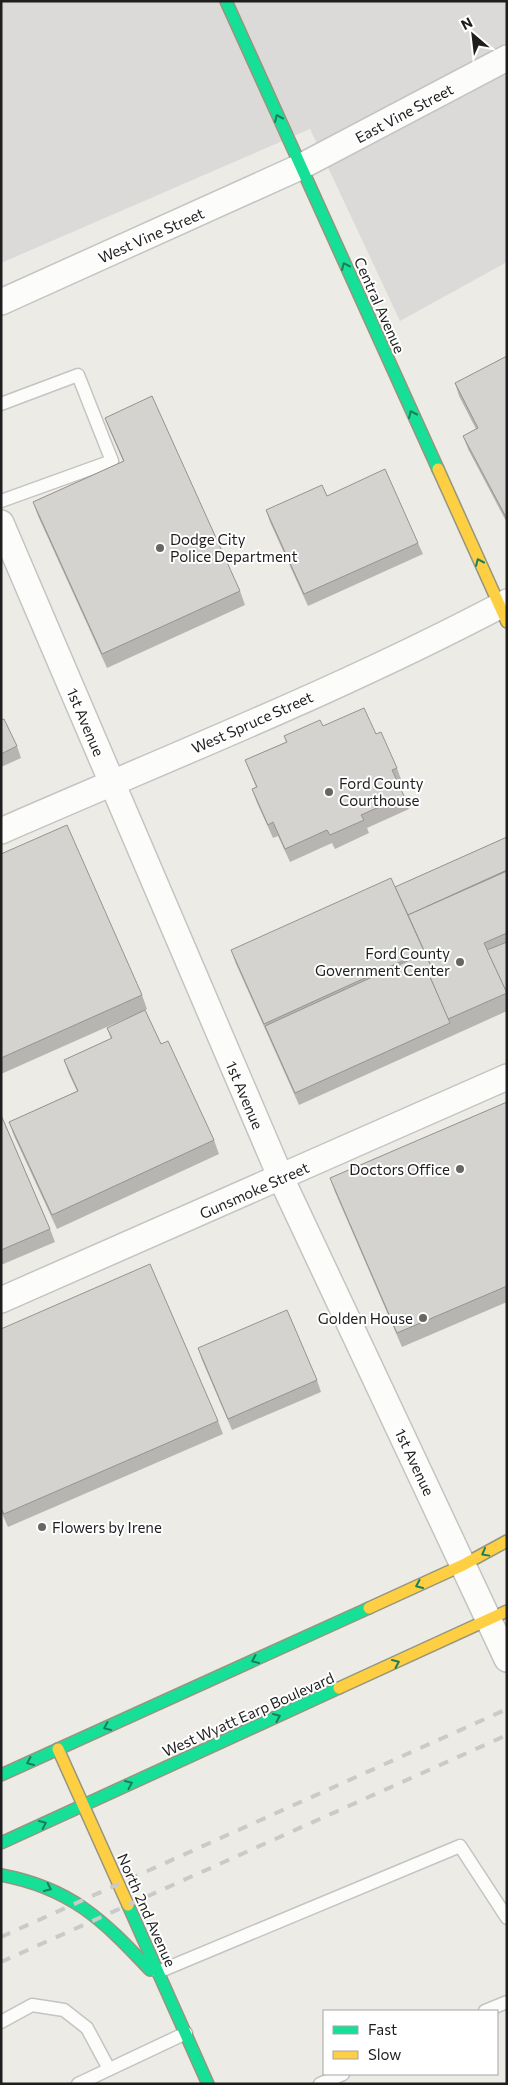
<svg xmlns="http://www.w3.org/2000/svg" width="508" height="2085" font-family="Commissioner,sans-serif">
	<rect width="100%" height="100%" fill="#edebe6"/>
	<polygon fill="#dcdad8" points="1,1 507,1 507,262 400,321 310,129 1,263"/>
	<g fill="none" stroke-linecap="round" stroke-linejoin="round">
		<g stroke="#c5c4c2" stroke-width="15">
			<g id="lane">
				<polyline points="1,404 78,375 112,461 1,501"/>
				<polyline points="158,1972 460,1846 507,1918"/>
				<polyline points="485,2011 507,2002"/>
				<polyline points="1,2022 32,2005 64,2010 87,2028 109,2069"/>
				<polyline points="78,2084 186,2033"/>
				<polyline points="320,2084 343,2074"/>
			</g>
		</g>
		<g stroke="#c5c4c2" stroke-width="28">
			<g id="street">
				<polyline points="1,302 300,167 507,58"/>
				<polyline points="1,523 281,1178 507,1659"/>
				<path d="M1,831C170,757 343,689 507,602"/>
				<polyline points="1,1300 507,1077"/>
			</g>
		</g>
		<g stroke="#94977e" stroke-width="14">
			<g id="fast">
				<polyline points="226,1 438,469"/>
				<polyline points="1,1775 369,1608"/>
				<polyline points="1,1843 339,1688"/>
				<path d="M1,1875C71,1888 103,1920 150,1970"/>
				<polyline points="128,1905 208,2084"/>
			</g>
		</g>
		<g stroke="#94977e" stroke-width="14">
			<g id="slow">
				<polyline points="438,469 507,622"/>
				<polyline points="369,1608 463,1565 507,1541"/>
				<polyline points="339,1688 507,1611"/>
				<polyline points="58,1749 128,1905"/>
			</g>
		</g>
		<use href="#lane" stroke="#fcfcfb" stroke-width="12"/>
		<use href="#street" stroke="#fcfcfb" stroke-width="25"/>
		<use href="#fast" stroke="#16e098" stroke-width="11"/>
		<use href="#slow" stroke="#ffcf43" stroke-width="11"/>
		<g stroke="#cacac9" stroke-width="4" stroke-dasharray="10 10" stroke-linecap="butt">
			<polyline points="1,1937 507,1709"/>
			<polyline points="1,1962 507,1735"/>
		</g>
	</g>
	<g fill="#b7b5b2">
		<polygon points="507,356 507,523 468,449 463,436 476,429 459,396 455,383"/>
		<polygon points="105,418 240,591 245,605 107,668 38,516 33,502 123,461 110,431"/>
		<polygon points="327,496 418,543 423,554 308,606 270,522 266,510"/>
		<polygon points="1,720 17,746 21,758 1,767"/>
		<polygon points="323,726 376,734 397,768 402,782 398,783 409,809 367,828 369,833 335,849 332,843 290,862 278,836 273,838 257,803 252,789 256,787 245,760 286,742 284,736"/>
		<polygon points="507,837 507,1011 299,1105 236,964 231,950 395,887"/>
		<polygon points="1,854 142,995 147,1009 145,1010 161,1044 214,1140 219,1154 57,1229 14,1136 9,1122 77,1091 69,1074 64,1060 111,1039 107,1028 127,1018 1,1074"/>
		<polygon points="507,1102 507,1302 402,1347 335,1192 330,1178"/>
		<polygon points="1,1115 50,1229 55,1242 1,1265"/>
		<polygon points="1,1329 218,1421 223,1434 8,1527 1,1511"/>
		<polygon points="198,1348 317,1380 321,1392 232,1430 202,1360"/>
	</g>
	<g fill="#d5d3cf" stroke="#959491">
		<polygon points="507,356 507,519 463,436 478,428 455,383"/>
		<polygon points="152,396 240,591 102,654 33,502 124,461 105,418"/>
		<polygon points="385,469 418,543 304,594 266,510 322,485 327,496"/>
		<polygon points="364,708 376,734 381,732 397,768 392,770 404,796 361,815 364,820 330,835 327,830 285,849 273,822 268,825 252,789 257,787 245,760 287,742 284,736 320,720 323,726"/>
		<polygon points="4,719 17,746 1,754 1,720"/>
		<polygon points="67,825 142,995 1,1058 1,854"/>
		<polygon points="507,837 507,870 408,915 395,887"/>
		<polygon points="507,871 507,933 484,943 507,993 448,1019 430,977 435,975 408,915"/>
		<polygon points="391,878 424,951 264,1024 231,950"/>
		<polygon points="507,942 507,993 487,950"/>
		<polygon points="425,953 435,975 430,977 450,1023 295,1093 265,1026"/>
		<polygon points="145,1010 161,1044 168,1041 214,1140 52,1215 9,1122 78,1091 64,1060 112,1038 107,1028"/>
		<polygon points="507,1102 507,1286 397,1333 330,1178"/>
		<polygon points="1,1115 50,1229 1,1250"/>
		<polygon points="150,1264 218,1421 4,1514 1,1508 1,1329"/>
		<polygon points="287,1310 317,1380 228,1419 198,1348"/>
	</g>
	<defs><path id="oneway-chevron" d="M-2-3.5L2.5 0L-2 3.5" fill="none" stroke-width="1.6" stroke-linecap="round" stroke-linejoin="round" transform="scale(1.25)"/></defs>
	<g stroke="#1a7f5b">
		<use href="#oneway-chevron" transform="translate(278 118) rotate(-114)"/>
		<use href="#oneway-chevron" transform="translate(345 266) rotate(-114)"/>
		<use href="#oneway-chevron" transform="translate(412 414) rotate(-114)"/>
		<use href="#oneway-chevron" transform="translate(479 562) rotate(-114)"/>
		<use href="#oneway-chevron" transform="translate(485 1553) rotate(151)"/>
		<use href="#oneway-chevron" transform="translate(419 1585) rotate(156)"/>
		<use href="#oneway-chevron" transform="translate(255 1660) rotate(156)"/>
		<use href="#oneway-chevron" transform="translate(396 1663) rotate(-24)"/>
		<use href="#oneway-chevron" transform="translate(277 1717) rotate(-24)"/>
		<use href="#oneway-chevron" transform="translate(107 1727) rotate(156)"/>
		<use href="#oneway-chevron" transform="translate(30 1762) rotate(156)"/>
		<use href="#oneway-chevron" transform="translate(129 1784) rotate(-24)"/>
		<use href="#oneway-chevron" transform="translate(43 1824) rotate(-25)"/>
		<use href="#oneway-chevron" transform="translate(48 1888) rotate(25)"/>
	</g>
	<g fill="#666664" stroke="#fff" stroke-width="2">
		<circle cx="160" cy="548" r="5"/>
		<circle cx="329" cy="792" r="5"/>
		<circle cx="460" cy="962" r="5"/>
		<circle cx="460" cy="1169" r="5"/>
		<circle cx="423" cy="1318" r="5"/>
		<circle cx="42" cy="1527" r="5"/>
	</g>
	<g text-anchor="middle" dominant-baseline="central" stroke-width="4" stroke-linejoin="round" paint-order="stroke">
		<g font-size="15" fill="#1e1e1e" stroke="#fff">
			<text transform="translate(404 113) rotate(-28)">East Vine Street</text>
			<text transform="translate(151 235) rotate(-24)">West Vine Street</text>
			<text transform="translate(380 305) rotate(66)">Central Avenue</text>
			<text transform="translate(86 722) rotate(67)">1st Avenue</text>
			<text transform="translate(252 722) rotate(-24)">West Spruce Street</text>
			<text transform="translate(245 1095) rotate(67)">1st Avenue</text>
			<text transform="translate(254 1190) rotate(-24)">Gunsmoke Street</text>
			<text transform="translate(415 1462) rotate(65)">1st Avenue</text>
			<text transform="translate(248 1714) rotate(-24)">West Wyatt Earp Boulevard</text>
			<text transform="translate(147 1910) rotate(66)">North 2nd Avenue</text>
		</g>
		<g font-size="15" fill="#1e1e1e" stroke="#fff" text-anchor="start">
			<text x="170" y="539">Dodge City<tspan x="170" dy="17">Police Department</tspan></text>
			<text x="339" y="783">Ford County<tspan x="339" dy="17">Courthouse</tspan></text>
			<text x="450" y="953" text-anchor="end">Ford County<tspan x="450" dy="17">Government Center</tspan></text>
			<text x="450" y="1169" text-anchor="end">Doctors Office</text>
			<text x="413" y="1318" text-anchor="end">Golden House</text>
			<text x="52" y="1527">Flowers by Irene</text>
		</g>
	</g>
	<rect width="508" height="2085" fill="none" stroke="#1e1e1e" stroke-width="5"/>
	<rect x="323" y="2010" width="175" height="65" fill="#ffffff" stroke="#a5a5a5"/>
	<rect x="333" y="2026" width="25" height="8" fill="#16e098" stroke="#a5a5a5"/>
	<text x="368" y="2035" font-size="15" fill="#1e1e1e">Fast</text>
	<rect x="333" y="2051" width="25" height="8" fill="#ffcf43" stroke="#a5a5a5"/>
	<text x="368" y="2060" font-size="15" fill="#1e1e1e">Slow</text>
	<g transform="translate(473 35) rotate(332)" stroke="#ffffff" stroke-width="4" paint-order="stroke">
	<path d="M0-4L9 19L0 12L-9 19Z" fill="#1e1e1e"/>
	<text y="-8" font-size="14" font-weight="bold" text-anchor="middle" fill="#1e1e1e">N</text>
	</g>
</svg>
